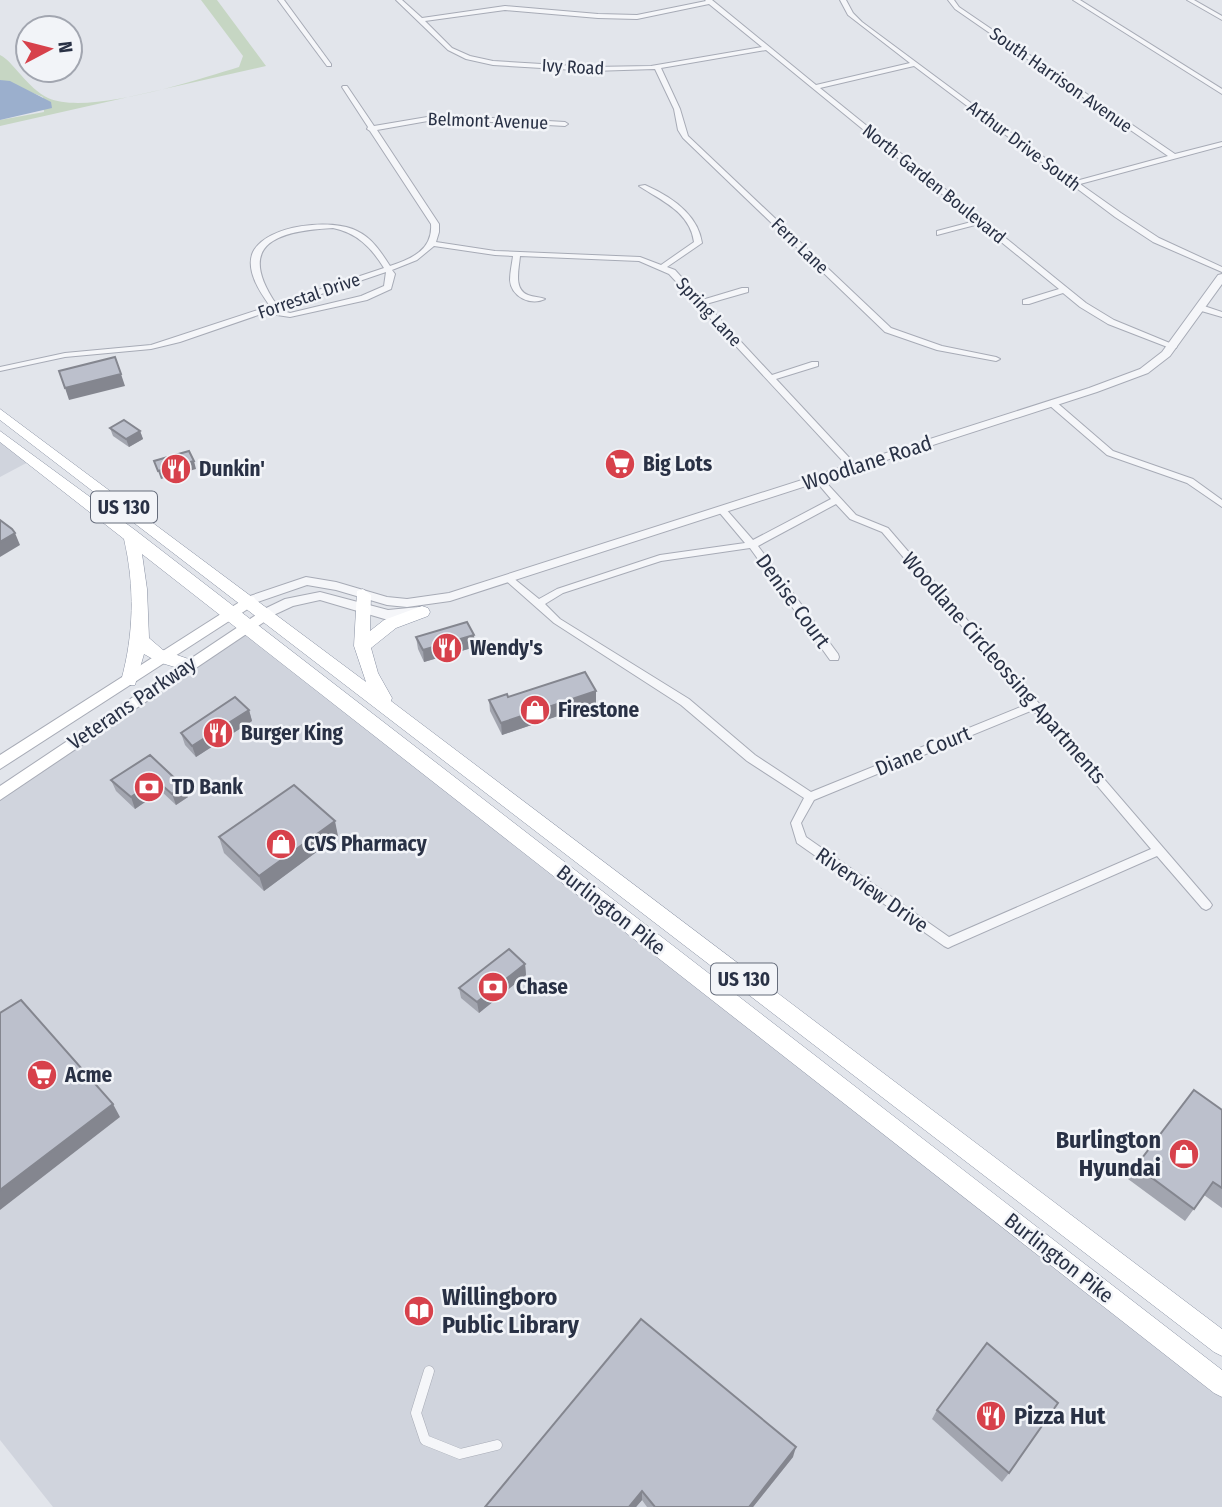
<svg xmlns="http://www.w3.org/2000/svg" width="1222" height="1507" font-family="'Fira Sans Condensed',sans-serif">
	<rect width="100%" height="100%" fill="#e2e5eb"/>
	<g fill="#d0d4dd">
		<polygon points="0,435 32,460 0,477"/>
		<polygon points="246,626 1222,1385 1222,1507 53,1507 0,1440 0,794"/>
	</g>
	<path fill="#c6d6c3" d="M201,0H217L266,66L0,126V120L44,112L43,97L0,80V55C12,60 28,89 48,98C88,116 196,80 239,67L243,56Z"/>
	<polygon fill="#9bafcd" points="0,80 10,81 51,102 52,108 0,120"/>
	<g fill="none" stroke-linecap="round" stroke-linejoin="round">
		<g stroke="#a7abb6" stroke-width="11">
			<polyline id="pedestrian" points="429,1371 416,1413 425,1440 460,1454 497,1445"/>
		</g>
		<g stroke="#a7abb6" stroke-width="2">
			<g id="minor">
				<polygon points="278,0 284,0 331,64 331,66 327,66"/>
				<path d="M396,0H402L422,18L505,6L598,14L637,15L706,1L705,0H712L816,85L910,63L848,15L840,0H846L853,13L862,22L1076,181L1168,156L955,9L948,0H954L959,7L1175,154L1222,142V146L1080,184L1121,213L1159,238L1222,267V272L1153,242L1115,217L914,66L820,88L1086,303L1114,320L1177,346L1176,348H1170L1108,324L1080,307L1063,293L1029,304H1023V300L1059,289L979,224L937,235V231L975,221L766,50L661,68L680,109L688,136L891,328L942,346L996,357L1000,359L996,361L937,350L885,332L683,138L678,130L674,109L655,69L592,71L493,65L466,59L448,50ZM709,4L762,47L651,66L592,67L493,61L470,56L452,48L425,21L505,10L598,18L637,19Z"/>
				<polygon points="1073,0 1080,0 1222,89 1222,94"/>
				<polygon points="1187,0 1194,0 1222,16 1222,20"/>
				<path d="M343,86H347L374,126L439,115L565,122L568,124L565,126L439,119L377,130L439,224V232L436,242L495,251L640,257L661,265L694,242C690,212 662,201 639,186L645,185C670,196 698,214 702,243L667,267L675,270L702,300L742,288H748V292L706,304L772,375L812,362H818V366L776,379L857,466V470H851L669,274L639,261L520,256C519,269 513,289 528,295C533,297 540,297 545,299C531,306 511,297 510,280C510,272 512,264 513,256L495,255L434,246L417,260L392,270L395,274L391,289L367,300L290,317L277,315L273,310L180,342L151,349L65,357L0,371V367L65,353L151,345L270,306C260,292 245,270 253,252C267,224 333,218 357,231C372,238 381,252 390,266C411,259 433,250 431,224L370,131L367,129L368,127L342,87ZM333,228C357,233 371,247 384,268L276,304C235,243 278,231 333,228ZM386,272L384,286L361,296L290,313L283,311L280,308Z"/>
				<polygon points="1198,306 1204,306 1222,312 1222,317 1198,310"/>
				<polygon points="1052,400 1055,401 1113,451 1193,479 1222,500 1222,507 1187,483 1107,455 1049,405 1048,403"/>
				<path d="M818,476L821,477L856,515L888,528L1210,902L1212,905L1210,908L1206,910L1202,908L1157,856L952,946L948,948L944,946L797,843L791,823L804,798L747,761L681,705L554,623L504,579L506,577H512L539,599L557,589L660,555L745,543L719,512L717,510L719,508H725L753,540L831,499L814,479ZM836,504L850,519L882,532L1028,704L811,792L755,755L689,699L560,619L545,604L563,593L661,561L750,548L830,660H838L839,657L838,654L758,546ZM1033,710L1151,849L949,937L806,837L801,823L814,800Z"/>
			</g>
		</g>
		<g stroke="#a7abb6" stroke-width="2">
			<g id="tertiary">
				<polygon points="1222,274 1222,284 1170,356 1148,373 1097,392 450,601 407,607 387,605 336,590 307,585 249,605 243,601 244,598 306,577 336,582 387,597 407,599 449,593 1089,388 1140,369 1162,352 1218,275"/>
				<polygon points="320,592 388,610 419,607 425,612 419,617 388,620 320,600 293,606 265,619 259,614 260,611 285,599"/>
			</g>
		</g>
		<g stroke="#a7abb6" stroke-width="2">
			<g id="secondary">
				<polygon points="249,596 254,597 256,601 254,605 0,769 0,755"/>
				<polygon points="265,609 270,610 272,614 270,618 0,800 0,786"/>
			</g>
		</g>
		<g stroke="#8991a3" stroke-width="1">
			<g id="trunk">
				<polygon points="0,409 366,682 354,646 357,591 363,589 371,595 370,631 384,620 422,606 428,608 430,612 428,616 396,628 371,648 378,673 392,698 391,701 1222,1329 1222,1356 1214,1352 0,420"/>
				<path d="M0,431L135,530L1222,1370V1397L1214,1393L142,554L147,589L149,638L163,650L194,661L196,665L188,671L158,662L144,654L135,685H123L121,681C134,634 135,587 124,539L0,442Z"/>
			</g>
		</g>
		<use href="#pedestrian" stroke="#f5f6f9" stroke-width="10"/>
		<use href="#minor" fill="#f5f6f9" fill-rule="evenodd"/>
		<use href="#tertiary" fill="#f5f6f9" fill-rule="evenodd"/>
		<use href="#secondary" fill="#fff" fill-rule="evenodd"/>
		<use href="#trunk" fill="#fff" fill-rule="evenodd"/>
	</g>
	<g fill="#a2a5af">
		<polygon points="110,428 140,431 143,439 129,447 113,436"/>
		<polygon points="416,637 475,647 424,662 418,649"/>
		<polygon points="508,697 596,703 502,735 490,711 489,700"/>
		<polygon points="249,710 252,721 196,757 185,745 181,733"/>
		<polygon points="150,755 188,797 176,805 161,791 135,809 116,791 111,780"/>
		<polygon points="338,836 264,891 224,853 219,837"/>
		<polygon points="525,964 526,975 479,1013 461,998 459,988"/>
		<polygon points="1222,1110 1222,1208 1204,1195 1185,1221 1128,1179 1136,1166"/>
		<polygon points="937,1410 1009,1473 1002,1482 932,1419"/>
		<polygon points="793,1457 753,1507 647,1507 642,1500 636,1507 485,1507"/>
	</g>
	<g fill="#84868f">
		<polygon points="121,374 125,386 69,400 65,388"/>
		<polygon points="140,431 143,439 129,447 126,439"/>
		<polygon points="194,461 196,469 161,479 158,471"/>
		<polygon points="15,533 20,545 0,557 0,542"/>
		<polygon points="474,635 475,647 424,662 423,650"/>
		<polygon points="596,691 596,703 502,735 501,723"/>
		<polygon points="249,710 252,721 196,757 192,746"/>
		<polygon points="156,780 161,791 135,809 131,797"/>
		<polygon points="183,786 188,797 176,805 172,794"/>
		<polygon points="335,821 338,836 264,891 259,876"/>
		<polygon points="525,964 526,975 479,1013 477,1002"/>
		<polygon points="113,1104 120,1117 0,1210 0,1190"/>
		<polygon points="796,1447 793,1457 753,1507 749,1507"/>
		<polygon points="642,1491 642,1500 636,1507 629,1507"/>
	</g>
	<g fill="#bcc0cc" stroke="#84868f" stroke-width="2">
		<polygon points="115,357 121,374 65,388 59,371"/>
		<polygon points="124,420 140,431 126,439 110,428"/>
		<polygon points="189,451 194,461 158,471 154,461"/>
		<polygon points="0,520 12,529 15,533 0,542"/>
		<polygon points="467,622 474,635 423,650 416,637"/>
		<polygon points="585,672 596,691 501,723 489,700 507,694 508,697"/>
		<polygon points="235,697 249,710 192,746 181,733"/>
		<polygon points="150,755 183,786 172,794 156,780 131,797 111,780"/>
		<polygon points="294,785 335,821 259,876 219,837"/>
		<polygon points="509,949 525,964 477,1002 459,988"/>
		<polygon points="21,1000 113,1104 0,1190 0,1013"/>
		<polygon points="1194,1090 1222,1110 1222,1188 1213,1182 1194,1209 1136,1166"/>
		<polygon points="641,1319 796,1447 749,1507 655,1507 642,1491 629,1507 485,1507"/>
		<polygon points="987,1343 1058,1403 1009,1473 937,1410"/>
	</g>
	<defs>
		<g id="supermarket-disc" transform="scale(1.575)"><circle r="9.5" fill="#d7414b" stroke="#f2f4f8"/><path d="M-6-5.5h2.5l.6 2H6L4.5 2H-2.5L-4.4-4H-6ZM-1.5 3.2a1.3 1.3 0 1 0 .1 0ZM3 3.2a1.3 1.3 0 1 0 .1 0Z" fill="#fff"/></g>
		<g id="restaurant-disc" transform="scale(1.575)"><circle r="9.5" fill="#d7414b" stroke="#f2f4f8"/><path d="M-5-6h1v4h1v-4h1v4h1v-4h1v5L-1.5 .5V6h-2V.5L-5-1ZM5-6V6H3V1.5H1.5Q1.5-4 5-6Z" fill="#fff"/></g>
		<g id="shop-disc" transform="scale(1.575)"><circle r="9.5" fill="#d7414b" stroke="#f2f4f8"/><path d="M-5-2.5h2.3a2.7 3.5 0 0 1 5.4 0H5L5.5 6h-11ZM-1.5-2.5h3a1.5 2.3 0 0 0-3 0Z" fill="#fff"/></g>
		<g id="bank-disc" transform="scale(1.575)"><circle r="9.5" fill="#d7414b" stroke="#f2f4f8"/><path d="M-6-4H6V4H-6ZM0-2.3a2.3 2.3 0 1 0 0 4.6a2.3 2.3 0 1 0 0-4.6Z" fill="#fff"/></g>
		<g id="library-disc" transform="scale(1.575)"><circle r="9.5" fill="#d7414b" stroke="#f2f4f8"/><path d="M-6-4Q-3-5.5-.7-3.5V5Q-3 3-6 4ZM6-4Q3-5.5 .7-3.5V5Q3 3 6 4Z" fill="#fff"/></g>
	</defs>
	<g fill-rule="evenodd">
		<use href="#supermarket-disc" x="620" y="464"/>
		<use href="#restaurant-disc" x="176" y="469"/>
		<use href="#restaurant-disc" x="447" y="648"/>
		<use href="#shop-disc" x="535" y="710"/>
		<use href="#restaurant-disc" x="218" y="733"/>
		<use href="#bank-disc" x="149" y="787"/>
		<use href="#shop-disc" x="281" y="844"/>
		<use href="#bank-disc" x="493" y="987"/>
		<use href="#supermarket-disc" x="42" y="1075"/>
		<use href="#shop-disc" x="1184" y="1154"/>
		<use href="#library-disc" x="419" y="1311"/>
		<use href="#restaurant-disc" x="991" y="1416"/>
	</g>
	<g text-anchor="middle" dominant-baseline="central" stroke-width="5" stroke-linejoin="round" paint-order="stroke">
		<g font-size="18" fill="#293145" stroke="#f2f4f8">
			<text transform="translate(573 67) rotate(3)">Ivy Road</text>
			<text transform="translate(1061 80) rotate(35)">South Harrison Avenue</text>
			<text transform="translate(488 121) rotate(2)">Belmont Avenue</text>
			<text transform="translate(1024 146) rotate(37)">Arthur Drive South</text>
			<text transform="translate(934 184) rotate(39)">North Garden Boulevard</text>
			<text transform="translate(800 246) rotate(44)">Fern Lane</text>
			<text transform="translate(309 296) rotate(-19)">Forrestal Drive</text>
			<text transform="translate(709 312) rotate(47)">Spring Lane</text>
		</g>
		<g fill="#f2f4f8" stroke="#656c7b" stroke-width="2">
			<rect x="91" y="491.5" width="66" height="31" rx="5"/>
			<rect x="711" y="963.5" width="66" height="31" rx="5"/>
		</g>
		<g font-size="19" font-weight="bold" fill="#293145">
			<text x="124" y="507">US 130</text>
			<text x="744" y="979">US 130</text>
		</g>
		<g font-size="21" fill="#293145" stroke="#f2f4f8">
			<text transform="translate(867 463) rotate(-18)">Woodlane Road</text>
			<text transform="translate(793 601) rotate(54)">Denise Court</text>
			<text transform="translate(1004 668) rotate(49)">Woodlane Circleossing Apartments</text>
			<text transform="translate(132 703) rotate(-34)">Veterans Parkway</text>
			<text transform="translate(923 751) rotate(-22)">Diane Court</text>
			<text transform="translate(872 890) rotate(35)">Riverview Drive</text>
			<text transform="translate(611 910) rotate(38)">Burlington Pike</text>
			<text transform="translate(1059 1258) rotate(38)">Burlington Pike</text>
		</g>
		<g font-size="21" font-weight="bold" fill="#293145" stroke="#f2f4f8" text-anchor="start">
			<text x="643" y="464">Big Lots</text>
			<text x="199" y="469">Dunkin'</text>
			<text x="470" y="648">Wendy's</text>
			<text x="558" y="710">Firestone</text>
			<text x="241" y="733">Burger King</text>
			<text x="172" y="787">TD Bank</text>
			<text x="304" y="844">CVS Pharmacy</text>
			<text x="516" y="987">Chase</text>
			<text x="65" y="1075">Acme</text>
		</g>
		<g font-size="24" font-weight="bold" fill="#293145" stroke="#f2f4f8" text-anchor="start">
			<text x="1161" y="1140" text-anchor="end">Burlington<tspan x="1161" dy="28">Hyundai</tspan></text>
			<text x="442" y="1297">Willingboro<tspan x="442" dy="28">Public Library</tspan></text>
			<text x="1014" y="1416">Pizza Hut</text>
		</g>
	</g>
	<g transform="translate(49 49) rotate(83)"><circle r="33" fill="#f2f4f8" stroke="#a2a6b0" stroke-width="2"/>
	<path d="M0-5L12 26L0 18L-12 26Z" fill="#d7414b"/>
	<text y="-10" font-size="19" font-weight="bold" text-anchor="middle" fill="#293145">N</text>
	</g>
</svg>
